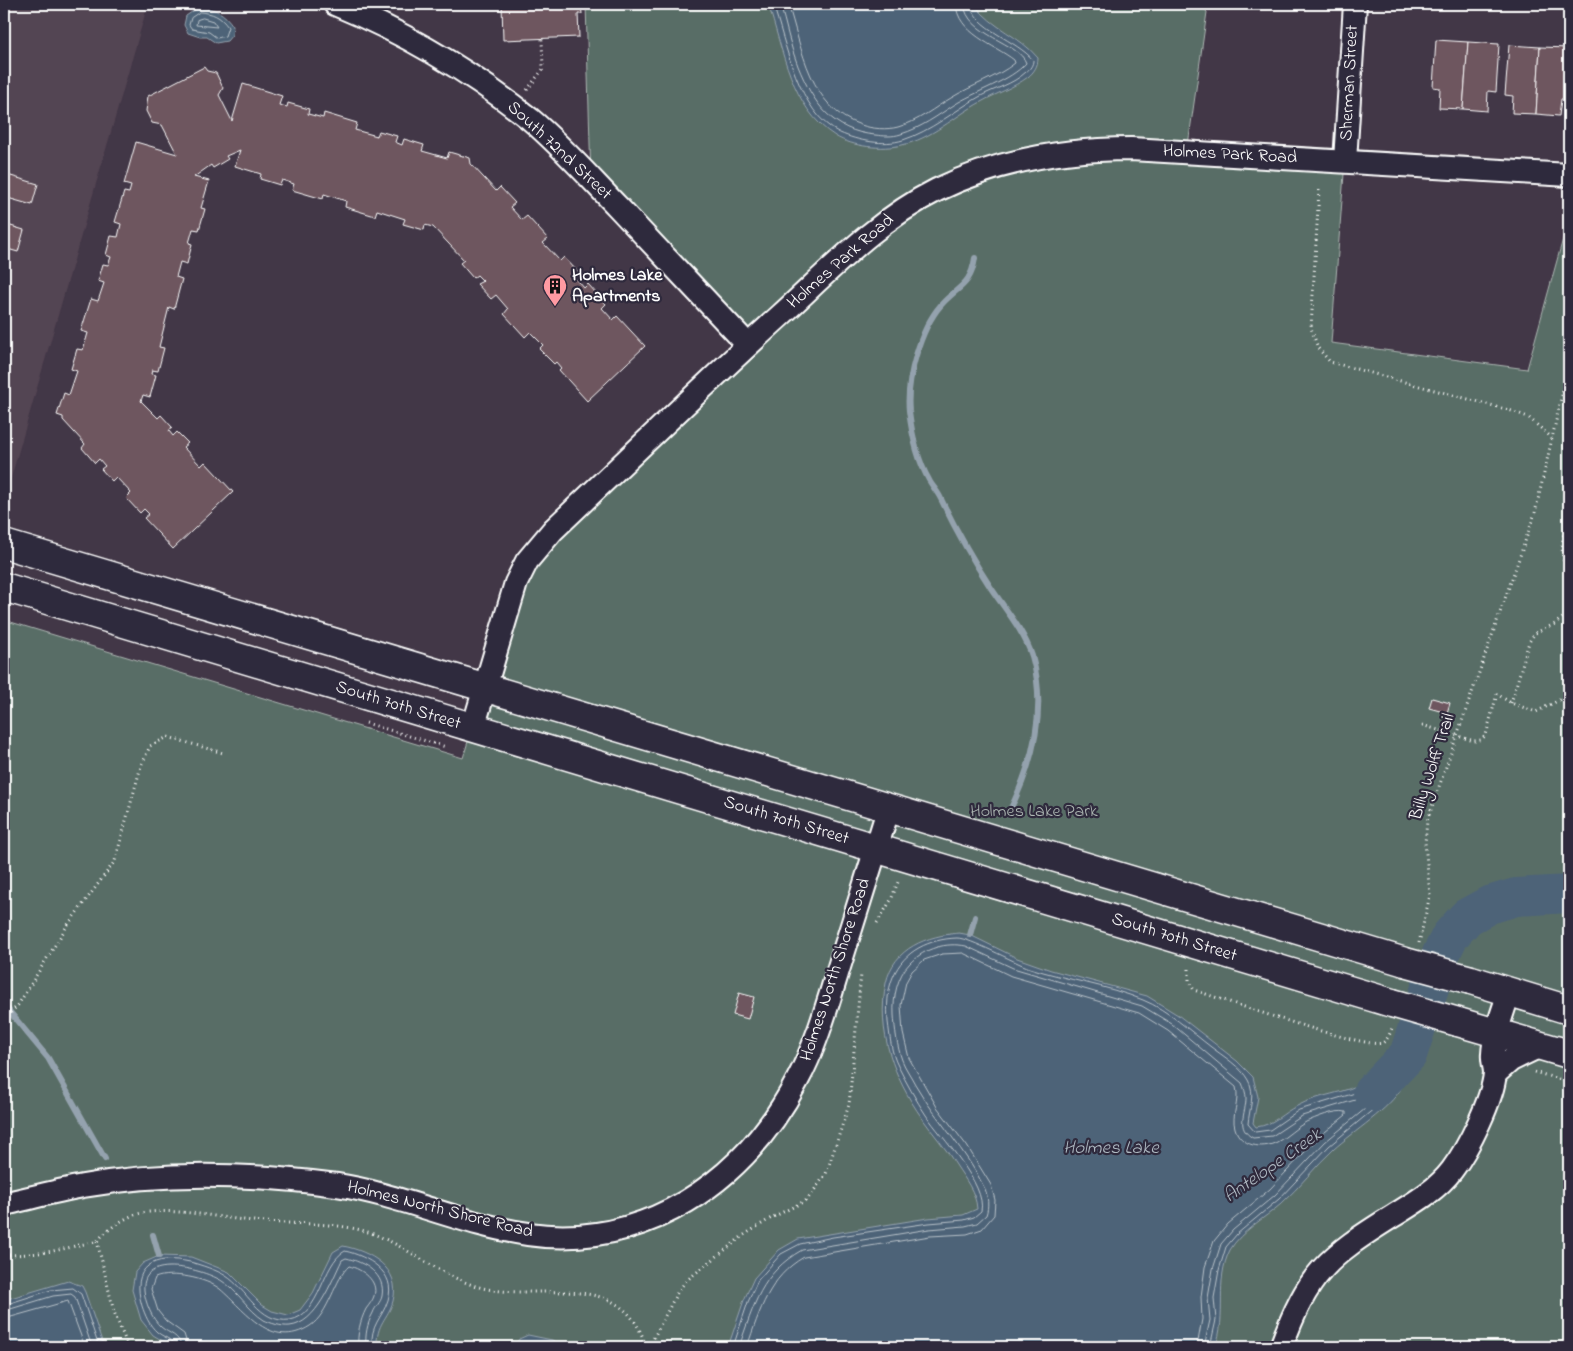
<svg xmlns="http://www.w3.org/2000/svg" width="1573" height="1351" font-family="'Indie Flower',sans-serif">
	<rect width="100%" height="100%" fill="#423747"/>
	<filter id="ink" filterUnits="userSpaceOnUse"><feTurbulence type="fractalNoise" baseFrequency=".02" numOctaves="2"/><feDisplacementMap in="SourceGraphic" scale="10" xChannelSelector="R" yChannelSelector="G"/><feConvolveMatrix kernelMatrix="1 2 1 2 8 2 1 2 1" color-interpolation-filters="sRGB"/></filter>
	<g filter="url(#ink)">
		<polygon fill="#534452" points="4,4 148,4 4,502"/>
		<polygon fill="#596d66" stroke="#acb6b2" points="586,4 1199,4 1207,12 1187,152 1345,161 1331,343 1527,369 1569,217 1569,321 1567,350 1569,350 1569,1347 4,1347 4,620 463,758 516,583 748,345 591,179"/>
		<g fill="#4d6478" stroke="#94a2ae">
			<path d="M768,4H974C994,30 1019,35 1038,58C1038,66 1034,72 1028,77C1013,88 997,93 981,102C955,116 931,139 902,145C882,150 853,147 835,136C791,108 783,49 768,4Z"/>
			<path d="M199,7C214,8 224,12 233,26L232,35L227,41L216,43L207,37H200L188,33L184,25L186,16Z"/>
			<path d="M959,933L970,935L1017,958L1051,970L1147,996L1178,1015L1237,1061L1253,1077L1258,1097L1253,1123L1256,1127C1274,1125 1282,1113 1297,1106C1319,1094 1345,1094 1366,1081C1384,1070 1385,1058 1408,1055C1411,1066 1407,1077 1402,1087C1390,1109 1353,1132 1334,1149C1315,1166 1300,1187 1281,1204C1265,1218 1241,1231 1230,1250C1214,1281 1228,1317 1215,1347H728L744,1300L754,1278L779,1250L798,1239L928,1218L963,1215L977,1209C976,1192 965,1179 956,1165C946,1148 933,1134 922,1118C894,1078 876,1032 886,983C894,947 927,936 959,933Z"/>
			<path d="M343,1246C369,1251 402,1268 393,1301C388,1319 376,1323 377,1347H173L153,1335L141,1320L132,1290L135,1272L143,1263L159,1256L191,1257L229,1272L262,1305L272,1311L288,1315L300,1310L313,1293L333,1252Z"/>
			<polygon points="68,1281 82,1286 85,1292 104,1347 4,1347 4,1300"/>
			<polygon points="528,1335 552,1340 565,1347 514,1347 519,1339"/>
		</g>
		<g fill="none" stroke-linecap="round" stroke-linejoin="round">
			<g stroke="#b8c1c9" stroke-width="1">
				<path d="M773,4C786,43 798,113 840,133C858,141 884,146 903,140C931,131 954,111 979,97C995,88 1012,85 1026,72C1030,69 1033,65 1033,60C1018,41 973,28 970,4"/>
				<path d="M780,4C786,24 790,46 798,66C813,103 832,131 875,135C884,136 892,137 901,134C921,128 937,116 954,105C974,92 1012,80 1026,63C1020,43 966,35 964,4"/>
				<path d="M788,4C802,48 810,109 861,125C872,129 887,130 898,127C919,121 934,108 951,98C972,85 996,78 1015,63L1014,60C995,45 957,33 956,4"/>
				<path d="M200,12C213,13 220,16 228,27L225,36L217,38L209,32L192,29L189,25L191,18Z"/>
				<polygon points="203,18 213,21 217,27 196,25 197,20"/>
				<polyline points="4,1305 51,1290 73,1288 81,1294 99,1347"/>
				<polyline points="4,1311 53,1296 71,1294 75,1297 92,1347"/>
				<polyline points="4,1319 68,1301 85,1347"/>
				<path d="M175,1347L173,1342C168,1338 162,1336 157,1332C149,1325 145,1315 142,1306C130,1266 154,1254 190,1262C201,1265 217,1270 226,1276C247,1289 259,1324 290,1320C321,1315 322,1263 345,1251C367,1256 397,1272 388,1300C382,1319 370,1324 372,1347"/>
				<path d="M181,1347C180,1335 169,1334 161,1327C152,1319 145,1302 144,1290C141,1252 205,1270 222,1281C238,1291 248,1310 264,1320C270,1323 282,1327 290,1326C317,1323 331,1282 342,1260L346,1258C364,1262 386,1274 382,1296C381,1302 375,1307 373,1313C367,1324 365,1335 366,1347"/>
				<path d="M188,1347L184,1334L166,1321L158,1311L151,1289L155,1278C171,1271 206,1278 220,1289C245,1310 271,1351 310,1326C329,1314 335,1278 349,1266C362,1269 379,1281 374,1296C373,1300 369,1305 366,1309C360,1321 357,1334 358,1347"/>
				<path d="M733,1347L748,1302L758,1280L781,1254L800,1244L833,1237L929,1223L964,1220L974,1217L981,1211C987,1185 941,1137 926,1115C916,1100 906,1082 898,1066C891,1053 890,1036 888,1022C887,1007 887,991 893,977C904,950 930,939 957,938C970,938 1013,962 1030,968C1067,980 1106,985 1143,1000C1168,1010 1190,1031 1211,1047C1223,1056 1241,1067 1248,1080C1256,1093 1249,1110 1248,1124L1255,1132L1270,1130L1299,1110L1352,1094L1371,1084L1396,1062H1405L1397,1086L1375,1108L1329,1146L1279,1199L1237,1234L1226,1247L1219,1270L1214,1298L1216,1320L1210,1347"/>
				<path d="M739,1347C754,1305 761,1273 802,1250L929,1229L965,1226L977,1223L986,1215C989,1207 988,1196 985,1189C967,1151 936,1120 915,1084C911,1076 905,1068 902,1060C897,1046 895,1030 894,1015C893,997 897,976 910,963C925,948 946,942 966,946L1013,968L1142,1006L1172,1024L1242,1083C1244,1088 1246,1093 1246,1098C1246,1114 1235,1128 1253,1138L1272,1136L1302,1116L1355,1100L1374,1089L1389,1076L1392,1077L1391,1082L1371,1104L1325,1142L1275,1195L1233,1230L1221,1244L1213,1269L1208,1298L1210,1320L1204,1347"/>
				<path d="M747,1347C760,1310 769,1277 804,1257L930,1236L967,1234L982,1229L994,1215L995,1200L991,1185L967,1146L937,1107L909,1058L903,1033L901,1005L906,982L912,971L924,960L942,954L963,953L1011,976L1139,1013L1168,1031L1236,1087C1240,1102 1231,1115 1235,1128C1240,1146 1262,1150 1277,1142C1287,1137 1295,1128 1306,1122C1315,1118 1336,1109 1346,1112V1115L1320,1136L1270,1189L1228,1224L1214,1241L1205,1267L1201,1297L1202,1319L1197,1347"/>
			</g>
			<g stroke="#94a2ae" stroke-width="6">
				<path d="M975,258C971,286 958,286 941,305C920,329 906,380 909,411C912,435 917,459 929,480C932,486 938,492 941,499C956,530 972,559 991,588C1005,609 1024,631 1032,656C1047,709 1033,764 1009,812"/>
				<polyline points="970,935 975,917"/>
				<polyline points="4,1005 48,1058 105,1159"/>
				<polyline points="153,1235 159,1256"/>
			</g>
			<polyline stroke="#4d6478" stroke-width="38" points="1372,1092 1408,1055 1441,954 1450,936 1467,917 1489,905 1516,897 1569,894"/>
		</g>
		<g fill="#6e565f" stroke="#fff">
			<polygon points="502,4 581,4 582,14 578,14 579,37 503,40"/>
			<polygon points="1436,40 1468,42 1463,109 1439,108 1440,88 1433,87"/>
			<polygon points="1468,42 1499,44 1496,92 1488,91 1487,111 1463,109"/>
			<polygon points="1509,45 1540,47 1536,114 1512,113 1513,96 1505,95"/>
			<polygon points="1540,47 1569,48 1568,99 1561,99 1559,116 1536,114"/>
			<polygon points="204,67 207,71 216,73 223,88 219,95 232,121 243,84 282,96 279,105 287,107 288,103 309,109 308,114 323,118 324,113 357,123 355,130 377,136 379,131 397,136 395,142 402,145 404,139 424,145 422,151 447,158 449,152 470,158 471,164 496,191 500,187 515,203 510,207 522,220 527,216 548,239 543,243 560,261 564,257 578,272 574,276 584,288 588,284 606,304 602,308 613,320 617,316 645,346 587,401 559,370 561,368 556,362 554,364 539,349 543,345 530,332 525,337 504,314 508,309 496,295 491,299 477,284 483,281 477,275 473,278 460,263 464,260 433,227 425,225 424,230 403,224 405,219 377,210 375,216 345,207 346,201 324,194 323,199 292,190 294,184 282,180 280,185 260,179 261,174 235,166 240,150 226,156 228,159 213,168 211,165 194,177 209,181 201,208 205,209 199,230 193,229 189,243 192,244 187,264 180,262 176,277 182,279 174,309 169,307 159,347 164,348 158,371 152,370 151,374 156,375 150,397 143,395 141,401 158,418 161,415 172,427 169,431 173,436 177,432 188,443 183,447 201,466 205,462 233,492 173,549 144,518 149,514 144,509 140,513 126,498 131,493 116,477 112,481 101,469 105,466 99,459 95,463 82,448 85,444 63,420 63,417 57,415 64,393 69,395 77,371 71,369 77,349 83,350 88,333 81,331 91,299 98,301 104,283 98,281 103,264 108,265 111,257 106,255 111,236 118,237 121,224 115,222 124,192 129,193 131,186 124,184 136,142 177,154 162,125 152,123 146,111 148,96"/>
			<polygon points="4,174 38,184 32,205 4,197"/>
			<polygon points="4,224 24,230 18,252 4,248"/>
			<polygon points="1432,698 1450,703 1447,713 1429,708"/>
			<polygon points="739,993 754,997 748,1019 733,1015"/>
		</g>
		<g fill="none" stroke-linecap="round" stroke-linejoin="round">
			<g stroke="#fff" stroke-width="26">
				<g id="minor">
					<path d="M335,4C405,33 470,71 530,119C561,145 590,178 618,207C661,253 705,299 748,345"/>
					<polyline points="1345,161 1355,4"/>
					<path d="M473,728L516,583L527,561L553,530C629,458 704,385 781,315C830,270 877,220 937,190C999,160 1063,149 1131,149L1569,175"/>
					<polyline points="1495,1074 1511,1060 1540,1046"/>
					<path d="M4,1204C30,1198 56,1191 83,1186C165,1171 254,1174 337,1185C402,1195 463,1225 528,1234C645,1250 744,1182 797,1081C816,1046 827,1006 839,967C856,914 872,860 889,807"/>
					<path d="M1281,1347C1308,1273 1327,1257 1393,1216C1414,1203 1437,1190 1452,1170C1468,1149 1493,1099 1495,1073C1495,1067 1492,1060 1493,1054C1494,1033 1503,1012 1509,992"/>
				</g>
			</g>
			<g stroke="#fff" stroke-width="31">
				<g id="secondary">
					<polyline points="4,544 1405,962"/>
					<polyline points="4,587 1392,1003"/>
					<polyline points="1471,980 1569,1010"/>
					<polyline points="1458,1022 1569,1054"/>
				</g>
			</g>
			<g stroke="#fff" stroke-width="3" stroke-dasharray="1 4" stroke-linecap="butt">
				<polyline points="527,90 543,69 542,39"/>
				<polyline points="1319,190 1311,328 1318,348 1330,362 1509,410 1528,417 1552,438"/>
				<path d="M1569,521C1559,538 1561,561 1569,577"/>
				<polyline points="1511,703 1529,642 1535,633 1555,624 1567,614 1569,615"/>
				<polyline points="366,723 446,747"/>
				<polyline points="1422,725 1474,741 1481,740 1486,735 1497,694 1511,703 1536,712 1569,695"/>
				<polyline points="877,923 891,900 898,882"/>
				<polyline points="1419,943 1430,895 1425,843 1427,821 1535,513 1563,390 1569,379"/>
				<path d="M1189,969V982L1194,990C1221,999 1364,1049 1382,1043C1388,1040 1390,1033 1392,1028"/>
				<polyline points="4,1020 18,1005 67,926 115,861 141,766 150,746 168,737 223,753"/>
				<polyline points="1534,1072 1569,1082"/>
				<polyline points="97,1241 114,1312 128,1347"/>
				<path d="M4,1255C30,1255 54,1252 79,1245C84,1244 92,1243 97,1241C100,1239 102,1235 105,1233C118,1222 132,1213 149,1212C184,1209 219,1218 254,1221C292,1225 335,1221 371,1233C409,1247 440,1276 479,1287C538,1304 623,1265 646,1347"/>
				<polyline points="649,1347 678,1291 687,1280 744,1235 773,1217 807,1200 826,1174 849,1105 861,974"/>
			</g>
			<use href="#minor" stroke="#2f2a3d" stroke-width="22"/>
			<use href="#secondary" stroke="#2f2a3d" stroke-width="28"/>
			<g stroke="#fff" stroke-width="31" stroke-linecap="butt">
				<g id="secondary-bridge">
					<polyline points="1405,962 1471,980"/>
					<polyline points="1392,1003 1458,1022"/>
				</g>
			</g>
			<use href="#secondary-bridge" stroke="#2f2a3d" stroke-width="28"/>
		</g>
	</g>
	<defs>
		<g id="building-pin" transform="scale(1.25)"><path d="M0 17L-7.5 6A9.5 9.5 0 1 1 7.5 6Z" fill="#ff9aa2" stroke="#2f2a3d"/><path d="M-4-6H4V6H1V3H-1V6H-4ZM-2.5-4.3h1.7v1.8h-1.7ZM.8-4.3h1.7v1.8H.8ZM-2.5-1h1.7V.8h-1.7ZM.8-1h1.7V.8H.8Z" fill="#111"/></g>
	</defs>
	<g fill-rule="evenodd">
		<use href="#building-pin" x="555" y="286"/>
	</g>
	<g text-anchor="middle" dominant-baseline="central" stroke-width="4.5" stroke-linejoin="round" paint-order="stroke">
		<g font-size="18" fill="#fff" stroke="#2f2a3d">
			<text transform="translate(1350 83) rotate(-87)">Sherman Street</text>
			<text transform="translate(559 151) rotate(43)">South 72nd Street</text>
			<text transform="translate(1230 155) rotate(3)">Holmes Park Road</text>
			<text transform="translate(841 262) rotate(-41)">Holmes Park Road</text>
			<text transform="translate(398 706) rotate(17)">South 70th Street</text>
			<text transform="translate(1433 767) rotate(-72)">Billy Wolff Trail</text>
			<text transform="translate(786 821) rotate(17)">South 70th Street</text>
			<text transform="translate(1174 938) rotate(17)">South 70th Street</text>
			<text transform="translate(836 970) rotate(-72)">Holmes North Shore Road</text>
			<text transform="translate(440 1210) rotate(14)">Holmes North Shore Road</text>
		</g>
		<g font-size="18" font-weight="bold" fill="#fff" stroke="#2f2a3d" text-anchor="start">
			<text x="572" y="276">Holmes Lake<tspan x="572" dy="21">Apartments</tspan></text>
		</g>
		<g font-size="18" fill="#acb6b2" stroke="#2f2a3d">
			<text x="1034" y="812">Holmes Lake Park</text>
		</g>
		<g font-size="19" font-style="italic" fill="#afb9c2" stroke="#2f2a3d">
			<text x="1111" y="1148">Holmes Lake</text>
			<text transform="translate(1273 1166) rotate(-35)">Antelope Creek</text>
		</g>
	</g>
	<rect width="1573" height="1351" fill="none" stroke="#2f2a3d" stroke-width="20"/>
	<rect x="10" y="10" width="1553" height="1331" fill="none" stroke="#fff" stroke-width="2" filter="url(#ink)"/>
</svg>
